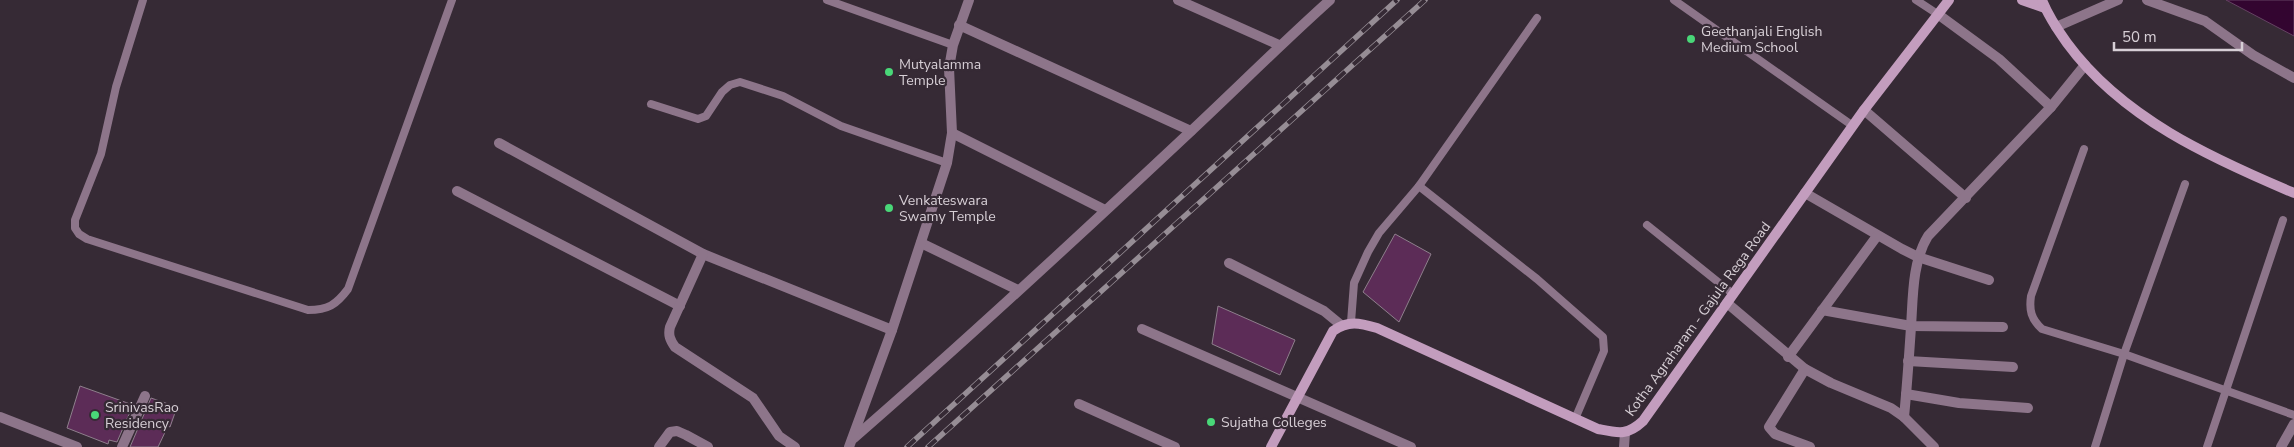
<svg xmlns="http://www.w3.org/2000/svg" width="2294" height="447" font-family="'Nunito Sans',sans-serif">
	<rect width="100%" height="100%" fill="#362a35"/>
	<polygon fill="#330530" stroke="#644262" points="2226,0 2294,0 2294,36"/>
	<g fill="#5c2c57" stroke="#8e7f8c">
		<polygon points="1395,234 1431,254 1399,322 1363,292"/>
		<polygon points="1218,306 1295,340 1280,375 1212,344"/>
		<polygon points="80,386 133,405 117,442 109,440 108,444 67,428"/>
		<polygon points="151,398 177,407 170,427 168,426 158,447 130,447"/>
	</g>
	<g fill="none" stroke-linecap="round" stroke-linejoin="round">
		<g stroke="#8d758a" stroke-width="8">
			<path d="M143,0L116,87L101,154L75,220V228L79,234L87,239L308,310C328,310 336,305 348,289L452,0"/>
			<polyline points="827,0 953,45"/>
			<polyline points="1674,0 1853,126"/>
			<polyline points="1916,0 1939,15"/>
			<polyline points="651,104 698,119 706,116 722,92 730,85 740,82 783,96 841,126 947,163"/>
			<path d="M2084,149L2031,296C2029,310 2031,319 2042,329L2124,354L2294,415"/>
			<polyline points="1419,186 1537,279 1603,337 1604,351 1575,419"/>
			<polyline points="1647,225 1733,294"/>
			<polyline points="1351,322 1354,283 1368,252 1379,233 1419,186 1537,18"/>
			<polyline points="2095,447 2124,354 2185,184"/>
			<polyline points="2207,447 2283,220"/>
		</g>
		<g stroke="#8d758a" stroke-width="10">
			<polyline points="1178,0 1279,45"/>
			<polyline points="2147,0 2205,21 2253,55 2294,78"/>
			<polyline points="1939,15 1999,59 2051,107"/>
			<polyline points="959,25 1191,131"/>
			<polyline points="2056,27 2118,0"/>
			<polyline points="1864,110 1966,198"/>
			<polyline points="952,133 1105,210"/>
			<polyline points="499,143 703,254 892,330"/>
			<polyline points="457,191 680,306"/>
			<polyline points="1805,193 1902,249 1918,257 1989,280"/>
			<polyline points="921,243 1018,290"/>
			<path d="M703,254L670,327C668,335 670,340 675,347L753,398L779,436L795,447"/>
			<polyline points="1229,263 1324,311 1341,325"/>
			<polyline points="1727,303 1805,369 1831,383 1891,408 1904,417 1934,447"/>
			<polyline points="1822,310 1911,326 2003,327"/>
			<polyline points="1142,329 1411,447"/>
			<polyline points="1788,357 1877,236"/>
			<polyline points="1908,361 2013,367"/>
			<polyline points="1805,369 1769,427 1775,434 1810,447"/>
			<polyline points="1906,394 1959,403 2028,408"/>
			<polyline points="1079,404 1175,447"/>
			<polyline points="0,417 77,447"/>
			<path d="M1904,417C1907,387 1909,357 1911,327C1913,298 1912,262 1928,236L2051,107L2085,65"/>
			<path d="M854,438C968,339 1079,236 1190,132C1237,88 1282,43 1330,0"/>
			<polyline points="122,447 145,396"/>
			<polyline points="659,447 670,432 677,431 686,435 708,447"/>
			<polyline points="1624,447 1625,433"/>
		</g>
		<g stroke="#8d758a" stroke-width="10">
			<polyline points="849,447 892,330 947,163 952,133 949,68 953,45 969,0"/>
			<polyline points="2281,447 2294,424"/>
		</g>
		<g stroke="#c39dbe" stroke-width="10">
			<polyline points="2022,0 2045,8"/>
			<path d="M2042,0C2048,16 2057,29 2067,43C2122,118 2211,158 2294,193"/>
			<path d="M1271,447L1333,331C1348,320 1360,323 1377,328L1598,429C1618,433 1627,436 1643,421L1864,110L1949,0"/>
		</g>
		<g stroke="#968d95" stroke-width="5.5">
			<g id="rail">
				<polyline points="907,447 1397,0"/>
				<polyline points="928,447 1425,0"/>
			</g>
		</g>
		<use href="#rail" stroke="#362a35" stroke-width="4" stroke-dasharray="11" stroke-linecap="butt"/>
	</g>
	<g fill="#49d778" stroke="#362a35" stroke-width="2">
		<circle cx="1691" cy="39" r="5"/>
		<circle cx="889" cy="72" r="5"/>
		<circle cx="889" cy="208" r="5"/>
		<circle cx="95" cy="415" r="5"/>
		<circle cx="1211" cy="422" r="5"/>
	</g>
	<g text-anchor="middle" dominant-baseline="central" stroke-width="4.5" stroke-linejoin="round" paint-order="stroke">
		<g font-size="14" fill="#d7cfd6" stroke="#362a35" text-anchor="start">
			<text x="1701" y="31">Geethanjali English<tspan x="1701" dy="16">Medium School</tspan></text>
			<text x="899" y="64">Mutyalamma<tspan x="899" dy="16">Temple</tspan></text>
			<text x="899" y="200">Venkateswara<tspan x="899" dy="16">Swamy Temple</tspan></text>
			<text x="105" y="407">SrinivasRao<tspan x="105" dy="16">Residency</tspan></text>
			<text x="1221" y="422">Sujatha Colleges</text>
		</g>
		<g font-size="14" fill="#d7cfd6" stroke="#362a35">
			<text transform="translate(1698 319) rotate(-54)">Kotha Agraharam - Gajula Rega Road</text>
		</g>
	</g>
	<path d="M2114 42v8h128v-8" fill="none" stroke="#d7cfd6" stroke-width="2.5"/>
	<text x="2122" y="42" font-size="15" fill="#d7cfd6" stroke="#362a35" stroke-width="4" paint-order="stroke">50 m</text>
</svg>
